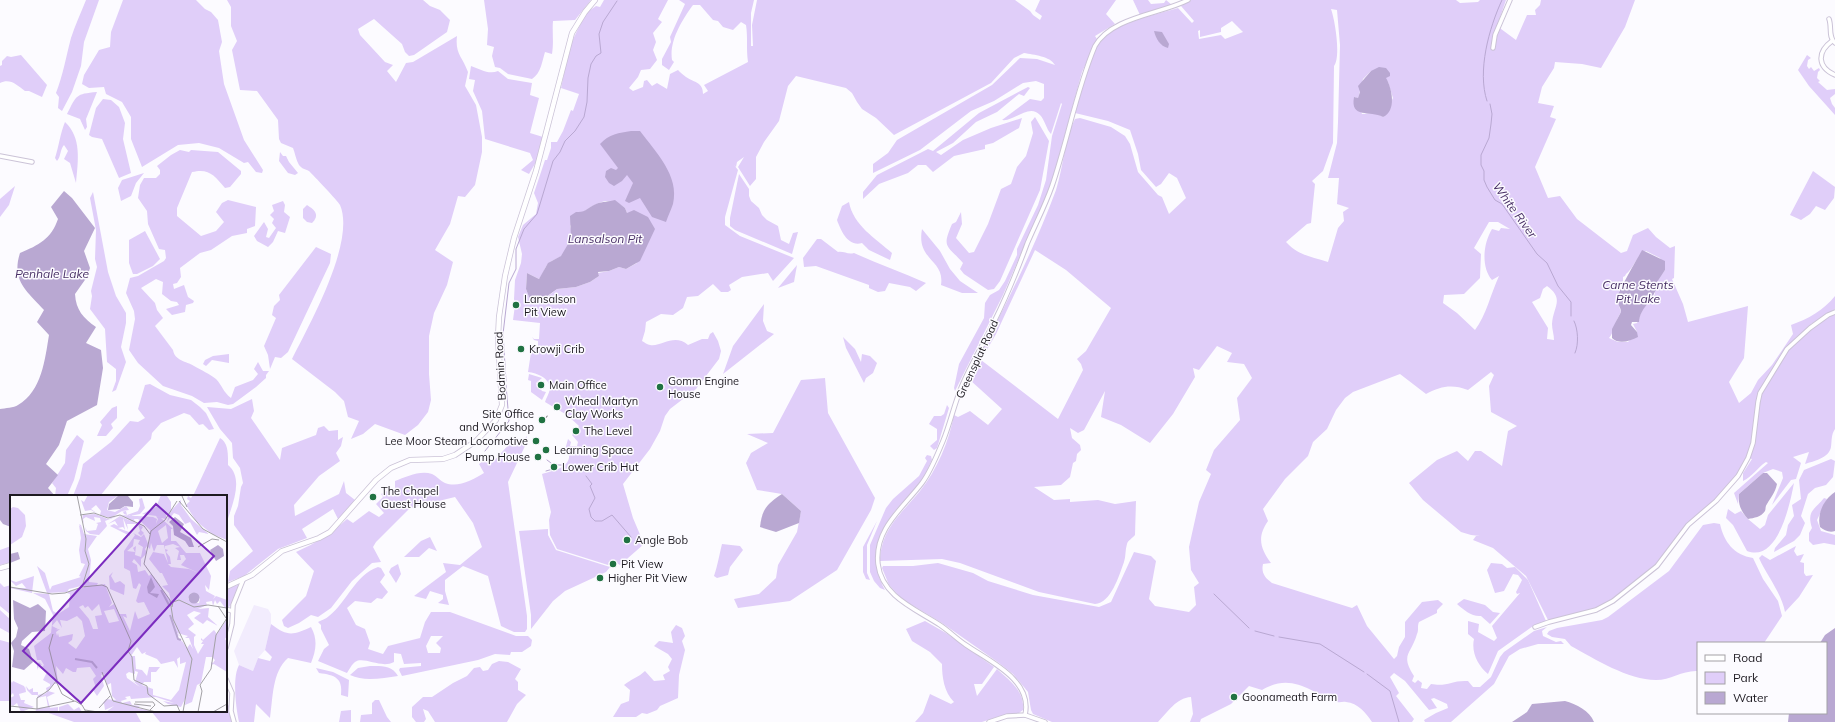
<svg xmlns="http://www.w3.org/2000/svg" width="1835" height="722" font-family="Mulish,sans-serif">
	<rect width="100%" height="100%" fill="#fcfbff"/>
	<polygon fill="#f2ecfd" points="254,605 268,609 271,614 271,624 265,650 258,658 253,671 239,665 234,651"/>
	<g fill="#e0cef9" fill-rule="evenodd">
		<path d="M86,0H99L84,42L81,66L72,92L62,111L58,108L59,97L56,93C63,75 66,57 71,38C75,25 81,13 86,0Z"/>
		<polygon points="123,0 196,0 205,9 211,12 218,20 222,42 219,51 224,84 244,140 263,170 262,173 256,172 248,162 244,163 219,148 199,143 178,145 142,167 131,139 131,117 122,102 106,94 104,87 89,88 82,84 84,75 99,50 110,47 111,32"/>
		<path d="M227,0H423L430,6L440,10L450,20L447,32L414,55L409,56L405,52L402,44L374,19L358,29L360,35L385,62L393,65L387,71L396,82L406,63L413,62L457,36C455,54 462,56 468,72L465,86L476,105L482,137V152L475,185L465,197L458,196L450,224L435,250L453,262L447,285L434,313L429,336V374L431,400L428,412L418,425L405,435L375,424L363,434L351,439L359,421L348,417L344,401L335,392L292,359C309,325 356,242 340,205C338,201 313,175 309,171C305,169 302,169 299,165C296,160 295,153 293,148L281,143L279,139L278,120L257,91L240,90L232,50L237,41L231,26V7Z"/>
		<path d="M484,0H591L575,20L553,21C552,32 554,42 552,54L545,52C542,62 541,73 532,79L508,74L500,68L495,67L492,56L494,47L487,45L488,29Z"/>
		<path d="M604,0H668L658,19L662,22L653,33L656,42L653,50L657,60L650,69L641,70L638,77L629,88L633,91L643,87L644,81L647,80L652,86L657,83L667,89L670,74L678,70C680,72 683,75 686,77C695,83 703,82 703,94L708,91L704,85L748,62C746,49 748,38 746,25L741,22L733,30L723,27L718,21L713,20L700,5H693C682,20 669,41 672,60L674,62L669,70L662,65V59L671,42L670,37L685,4L679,0H754L751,13V46H753L752,25L757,0H1015L1030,11L1033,15L1040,20L1042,16L1035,11L1040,0H1116L1106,14L1115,24L1095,36L1097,39L1082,72L1051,185L1003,295L955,391L954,388L959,364L984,318L985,303L990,295L999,290L1005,281L1017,255V249L1038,205L1046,180L1052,136L1062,104L1061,103L1051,134C1046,129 1045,120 1040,115C1029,103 1014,122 1002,120L1030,99L1041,101L1044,98V84L1036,81L1023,83L994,101L971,111L920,150L873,173V164L888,153L897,140L992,85L1020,58L1037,59L1055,65C1050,56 1034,55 1024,53L1014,58L991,83L894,135L876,118L862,109L857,102L852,93L846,88L796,76L788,86L779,121L764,142L756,157V179L750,186L738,167L744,157L737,162L736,167L734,165L738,170L725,217V225L740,236L794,258L773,281L768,273L742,277L729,285L731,290L728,292H721L713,284L698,296L687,297L683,308L673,315L661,314L646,322L645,331L642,341C644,342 648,345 650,345C662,347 674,333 688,345L702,339H708L710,334L713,332L718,341L721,351L719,359L696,389L670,409L665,416L660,431L650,449L623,484L633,518L644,544L620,565L615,562L608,565L557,549L550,535L549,520L551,512L542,474C556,470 574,467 568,449L565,450L568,439L571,442L570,446H577L578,442L572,435L579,426L567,415L545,402C546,398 549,394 550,389C550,378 537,373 528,372L532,346L538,347V341L534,340L532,337L534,339H539L540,323L513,320L515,305L514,299L515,280L521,263L522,254L518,237L523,225L536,214L538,203L534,193L545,160H547L551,148V142H557L563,131L571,110L573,111L579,94L561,88L570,46L576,33L586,13L596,6L600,7ZM605,201H615L625,208L627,213L637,263L626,269L619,267L609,271L598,273L599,276L590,282L576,287L557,289L547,297L531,302L526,289L527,273L539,279C544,274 544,267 549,263C552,260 557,259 560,257C569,250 574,236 570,226C580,214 590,205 605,201Z"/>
		<polygon points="1133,0 1148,0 1151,4 1164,3 1166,0 1172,5 1140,15"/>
		<path d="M1191,0H1456L1460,3L1478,2L1480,0H1506L1497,26L1516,40L1527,15H1536L1535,10L1540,5L1541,0H1635L1625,27L1601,68L1582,64L1555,62L1554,68L1542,87L1538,103L1554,106L1550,117L1556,119L1535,167L1548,198L1560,196L1577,219L1621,253L1627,251L1633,235L1648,228L1656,237L1670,248L1675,246L1674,278L1672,279L1683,304L1688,322L1748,306L1744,358L1729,382L1739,403L1751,393L1758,380L1772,365L1793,334L1791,325C1808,319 1824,310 1835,296V309L1811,324L1810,328L1835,314V429C1831,435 1832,440 1831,447C1829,458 1814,461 1805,464L1809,452L1793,457L1801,463L1796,479L1791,480L1772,505L1783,478L1782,472L1773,469L1763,473L1739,494L1738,504L1734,493L1768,463L1766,462C1758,467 1752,477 1743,481V473L1752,459L1748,458L1738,476L1721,496L1688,525L1657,566L1622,593L1596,610L1549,622L1526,576L1493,548L1473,540L1476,536H1480L1471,535L1461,532L1423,500L1409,483L1437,460L1457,451L1468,461L1475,451H1481L1502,466L1508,431L1517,426L1491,412L1489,386L1494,375L1491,372L1468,390C1452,384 1441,386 1426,394L1400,374L1353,392L1345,398L1336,410L1327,429L1313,442L1308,456L1285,479L1263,509L1268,521C1257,537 1260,548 1271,563L1263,564C1261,573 1265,578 1272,583L1352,608L1357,605L1367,626L1394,659L1397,656L1399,647L1405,637V622L1422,602L1438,600L1443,604L1437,610V613L1419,622C1417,626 1419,630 1417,634C1411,655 1400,654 1414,676L1412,681L1415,683L1418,680L1422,683L1421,688L1427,689L1431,684C1448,687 1451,680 1468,681L1473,687H1480L1491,677L1500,657L1504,652L1534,631L1547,627L1542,631L1543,636L1556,642L1561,641L1564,644H1538L1520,649L1509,656L1494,684L1451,722H1425L1424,720L1436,713L1448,708L1447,704L1434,698L1431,699L1437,708L1429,710L1405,681L1394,673L1390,677L1399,693L1396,696L1414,719L1412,722H1372C1366,713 1358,703 1346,702C1343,701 1340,703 1337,702C1310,692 1292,672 1262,690L1249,686L1231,704L1201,719L1200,722H1190L1193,714L1191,697C1176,698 1168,712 1158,722H1052L1033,714L1031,710L1028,692L1013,674L999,663L942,623L902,599L889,585L882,568L883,566H913L938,563L973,573L988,581L1033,595L1099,607L1111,602L1134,552L1151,556L1156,561L1149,599L1155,606L1189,612L1196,605L1194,587L1199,583L1191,570L1189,547L1199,502L1211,474L1206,470L1214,450L1240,420L1237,398L1252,378L1244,364L1227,362L1232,353L1217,346L1199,370L1193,368L1195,377L1173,414L1150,443L1121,425L1101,417L1105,391L1084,430L1078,433L1070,428L1072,438L1080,445L1081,450L1077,454L1076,461L1073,463L1070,477L1061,485L1034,487L1054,500L1070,499V502L1098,500L1115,504L1136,501L1135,535C1133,538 1128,540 1127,544C1125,550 1126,556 1124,562C1119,576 1111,603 1095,604L1039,592L960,563L942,559L880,561C881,529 901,514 920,491C937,470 949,441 954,415L958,417L970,411L988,425L1002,409L970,380L967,384L964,383C998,321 1031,257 1056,190C1063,169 1065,138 1075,119L1080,118L1111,127L1125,136L1130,144L1138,172L1158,195L1162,197L1169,214L1186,198L1177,178L1169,173L1161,184L1156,187L1141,170L1138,154L1130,130L1108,121L1075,113C1080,97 1092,51 1101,40C1116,23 1157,14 1178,8L1192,23L1194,21L1181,6ZM1331,9L1337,10L1340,45L1338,122L1337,143L1328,178H1339L1337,204L1349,208L1343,212L1344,221L1338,228L1328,262C1310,256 1299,256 1286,242L1307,224L1311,223L1315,184L1312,181L1323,171L1333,143L1334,66C1341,57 1335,20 1331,9ZM1232,21L1243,32L1225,39L1221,35L1199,39L1198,31L1200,30V37L1221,32V28ZM1371,71L1388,82L1393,98L1383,117L1376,113L1362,114L1355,97L1358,99L1363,79ZM1489,222H1498L1510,229L1501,228L1499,231L1492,229C1483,244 1481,267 1492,280L1499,276C1491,293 1486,316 1475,330L1457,313L1443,303L1444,295L1464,294L1480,278L1481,254L1474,248ZM1035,250L1066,270L1111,308L1086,351L1077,359L1081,364L1083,370L1058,419L981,360L996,334ZM1646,251L1660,258L1665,270L1658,279L1655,285V294L1642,310L1637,323L1633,324L1637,332L1628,342H1618L1609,338C1614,333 1616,319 1621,312L1617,300L1620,294L1618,285H1621L1623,283V277L1625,276L1626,274C1634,268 1637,254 1646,251ZM1547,286C1565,299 1553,307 1552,324C1552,329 1554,335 1554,340L1547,339L1548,328L1532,302L1540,298L1543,289Z"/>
		<path d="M21,55L47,85L42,97L29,91H25C17,85 10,78 0,83V66L2,65V61L7,56L11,57Z"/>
		<polygon points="1807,55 1811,58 1808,60 1807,66 1809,69 1811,67 1814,71 1819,68 1820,70 1818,72 1817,78 1820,81 1818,82 1827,90 1835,89 1835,94 1830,98 1832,104 1835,108 1835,115 1809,86 1798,70"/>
		<path d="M471,66C480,69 489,75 498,71L508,79L532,83L530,95L539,98L530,133L543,137L539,157L529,174L521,170L533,160L530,153L485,139L482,111L473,91L475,80L469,79Z"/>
		<polygon points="1028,87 1030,88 1024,96 1019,94 997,112 976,122 953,143 936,152 941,155 963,140 991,128 1022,118 1019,128 993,143 985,145 985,149 954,156 933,172 926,165 918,165 908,173 879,184 863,199 863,192 877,175 928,149 933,151 979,113"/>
		<path d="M97,92L86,119L87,127L85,130L80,119L67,114C77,95 75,94 97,92Z"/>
		<polygon points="103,99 111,100 119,107 125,123 123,139 131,173 119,178 102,139 92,137 89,135 96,108"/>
		<path d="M1035,117L1049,141L1040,190L1000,281L994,289L988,290L964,274L960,269L963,263C946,244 942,248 952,224L956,222L961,212L962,224L956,238L969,253L974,252L988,224L1001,189L1011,184L1017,167L1026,156L1033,133L1031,122Z"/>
		<path d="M65,122C82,138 78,161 76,183L70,163L64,159L68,151L64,145C60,149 61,157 57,161L55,158C59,146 60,134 65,122Z"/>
		<path d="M180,150L189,152L191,150L218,152L241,171V174L230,187L225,188C214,175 209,168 192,172L177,208V216L201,236L216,231L224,222L216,212L222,203L228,200L256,207L255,226L247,229V233L232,236L211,250L200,253L180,268L181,277L177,283L173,284L174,289L184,285L188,297L194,301L193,303L186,305L185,312L172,315L166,309L179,305L177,302L171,301L162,294L163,282L156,279L141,288L155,303L157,310L163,318L155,326L173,350C175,361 186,361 194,366C201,370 210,374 216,379C222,385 223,392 231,398L235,387L253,380L258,374L254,369L258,362L263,371H269L266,375V378L256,387L233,404L228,405L217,402L204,403L192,396L163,386L138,363L129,350L135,319L134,311L126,293L130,278L138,276L164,261L166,258L165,250L159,249L148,224L147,211L138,198L140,185L144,178H156L160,174V170L157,166L171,155Z"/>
		<polygon points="280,152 283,156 286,156 289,162 298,173 295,175 288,173 279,161"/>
		<polygon points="1813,171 1835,187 1834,198 1825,210 1816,206 1810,214 1801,220 1790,215"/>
		<polygon points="144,173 136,183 131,196 121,201 118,188 122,180"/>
		<polygon points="739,174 749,189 749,196 751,201 759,208 762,215 767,220 778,226 781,240 789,244 793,233 798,232 792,254 735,230 730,226 730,218"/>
		<polygon points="15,186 9,205 0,217 0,199"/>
		<polygon points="93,192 108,272 116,296 126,313 126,323 121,347 126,362 116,390 112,392 116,381 116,369 107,362 105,329 90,309 92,296 91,291 97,267 95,259 96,230 90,198"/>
		<polygon points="283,201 285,205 284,212 290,217 285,233 278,231 273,242 268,247 257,241 254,236 264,222 268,229 266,237 269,238 276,228 272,223 274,219 270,215 274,211 272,205"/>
		<path d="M849,202C853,225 876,239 892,253L890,260L869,250L862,243C848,247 841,231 837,220L842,206Z"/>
		<path d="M307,205C315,210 320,215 312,223L307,222L303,218V209Z"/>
		<path d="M922,229L940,251L950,269L960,281L978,293H962L941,285C945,259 916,261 922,229Z"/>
		<polygon points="145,231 160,259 153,266 137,274 133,274 129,263 129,240"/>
		<path d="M817,239H821L838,252C844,251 848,255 854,253C878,264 902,272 926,283L916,291L910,287L889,283L885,291L878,292L869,288V285L816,266L804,267L803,258Z"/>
		<polygon points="316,247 331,254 330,263 288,352 281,358 275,357 270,369 268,355 264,346 276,318 272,315 274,306 280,300 279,295"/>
		<polygon points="797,265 794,282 778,288"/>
		<polygon points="764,304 763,321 767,331 774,334 723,374 733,346"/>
		<polygon points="843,337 855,349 861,362 862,354 870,356 877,363 873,373 866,378 864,383 846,348"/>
		<polygon points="229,354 229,363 212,360 206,366 203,364 205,360 213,356"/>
		<polygon points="529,374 542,378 536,383 542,391 546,392 542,400 531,392 531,381 528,380"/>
		<polygon points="825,378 828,413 875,498 871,510 837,570 790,601 738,608 734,599 759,594 776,578 778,565 797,532 801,511 782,494 757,490 746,463 751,453 768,443 747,434 773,433 801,380"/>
		<polygon points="150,384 170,395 191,400 200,407 206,413 214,429 209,430 203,424 199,425 190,415 184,413 161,423 152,433 151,439 123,468 100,496 73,496 80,478 83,464 111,442 130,421 138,422 145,418 138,409 145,385"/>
		<polygon points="252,399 254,411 251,418 280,460 282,448 316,435 318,428 324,426 329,431 338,430 338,440 343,437 341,446 336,453 340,461 319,476 294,505 295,516 339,494 344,481 346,493 355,500 339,521 333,509 302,529 307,538 278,549 244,576 228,582 230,571 253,551 234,525 234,516 238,506 241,487 243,483 240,468 233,458 232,443 220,429 207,407 231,409"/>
		<polygon points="947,405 949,408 937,448 934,450 930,446 937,440 937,429 929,424 934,416 941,416 944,414"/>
		<polygon points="117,406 117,418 111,424 113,428 106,436 97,436 102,425 100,422 112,408"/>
		<polygon points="77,435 84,441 74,480 67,496 55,496 56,488 52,483 65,463 66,450"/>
		<path d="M527,436L525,446L508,482L527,616V629L525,632H514L501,626L488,576L463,566L445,580V591L449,605L438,603L443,599V595L430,591L426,599L414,596L446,572L443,563L460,565L482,547L473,523L455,497L410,508L376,542L373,547L381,562L372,563L352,581L331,608L318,617L311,615L299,623L288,628L284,626L282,620L306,596L314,571L296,552C316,543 331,534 347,519L353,523L369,511L379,517L384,513L376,504L383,497L381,494L389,490L391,493L395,490V481C406,477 420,470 432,474C437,476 440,481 445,483C458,488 473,480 484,473L479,464L486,459L492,463L514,439L519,445Z"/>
		<path d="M220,438C229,443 228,456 228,465C245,479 231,507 226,525V496H193Z"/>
		<path d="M927,455L931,456L932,460C928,467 926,475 921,481C913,492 903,501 895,511C875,537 869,561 885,590L880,588L874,581L870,572V545L886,508L893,499L919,476L927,461L925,458Z"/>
		<polygon points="1831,459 1835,461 1833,477 1826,485 1815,488 1808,494 1801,516 1805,523 1800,535 1794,541 1774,552 1775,548 1786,535 1788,525 1794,516 1792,505 1801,499 1799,480 1804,470"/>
		<path d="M1794,483C1790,504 1778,563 1747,551L1733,525L1726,518L1728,509L1735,514L1741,511L1748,519L1760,529L1765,525L1768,515Z"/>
		<path d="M1824,498L1827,499L1817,520L1821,531L1835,535V545L1824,543L1813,545L1809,541V533L1812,528C1806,510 1816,509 1824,498Z"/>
		<polygon points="877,521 867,545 867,573 870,580 866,579 863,572 863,547"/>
		<path d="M1714,523L1720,524C1724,542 1734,555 1753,558L1763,579L1778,601L1782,616L1764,643H1698V671C1683,670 1671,680 1656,680C1628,680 1595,659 1571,646L1565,639L1552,637L1547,634L1549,631L1557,628L1602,620L1608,617L1669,571L1703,525Z"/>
		<polygon points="548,529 548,535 556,550 610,567 606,572 565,591 553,601 531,629 531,615 519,531"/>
		<polygon points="430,537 437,551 429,548 419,557 404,557 421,541"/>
		<path d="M722,544L740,546L743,550L730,567L728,575L717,578L714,576C718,564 719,556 722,544Z"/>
		<polygon points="11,546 11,562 0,565 0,550"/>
		<path d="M1796,546L1794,551L1797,556L1804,554L1800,562L1804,563V573L1806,576L1813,575L1799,597L1785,612C1781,592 1767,576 1759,558L1762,555L1770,560Z"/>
		<path d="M1491,563L1502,564L1507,568L1515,567L1528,580L1546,621L1533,626L1498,651L1488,674C1478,666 1471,652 1474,639L1468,634V621L1479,624L1478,632L1494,641L1497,638L1492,626L1520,593L1517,594L1516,592L1522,580L1518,575L1513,574L1504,591L1495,593L1487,570Z"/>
		<polygon points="398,564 401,574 396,583 389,572 391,568"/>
		<path d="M378,567L381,568L385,575L380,582L388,592L382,599L377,598L371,603L355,601L347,608L356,625L365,629L370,643L368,649L383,654L388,646L420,638L425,622L431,612H450L516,636H528L532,640L531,646L522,652H511L510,655L495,654L478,660L402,676L399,670L400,668L421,666V663L404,664L401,654L394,653V662C381,669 364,656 355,662C352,664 349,670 347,673L318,661L324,649L329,645L321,629V625L318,622C321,620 326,619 329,616C347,602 355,575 378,567ZM431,636H443L436,643L441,648L440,653H428L426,646Z"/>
		<polygon points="0,583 4,587 11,585 11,615 0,606"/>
		<polygon points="243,583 234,602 229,607 226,607 226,589"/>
		<path d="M1464,599L1485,605L1493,612L1500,613L1490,624L1481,616C1472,617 1464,610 1457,604Z"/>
		<polygon points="0,610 11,620 11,634 0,628"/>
		<path d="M925,621L946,633L994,667L982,684H974L977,696L997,669C1009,680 1025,691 1023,710L1019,713L1000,716L982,722H915L923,713L930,694L951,704L954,702C944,692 942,677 942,664L930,652L912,641L906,629Z"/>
		<path d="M271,624C288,637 293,635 311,627C318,639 316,651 311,663L288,658C272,672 273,698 270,718L256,704L254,722H239C236,708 232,678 239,665L253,671L258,658L270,661L272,657L265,650Z"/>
		<path d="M676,625L682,628L685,636L682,641L685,650L679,675L678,698L660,706L657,710L647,714L642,713L636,717H613L621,704L629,701L630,690L624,685C631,679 639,677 645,671L654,681L665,680L663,675L670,671L668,667L672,659L668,654L654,646L659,641L673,643L671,632Z"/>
		<polygon points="0,640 11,643 11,701 0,701"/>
		<polygon points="499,661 508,662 521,669 515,679 518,682 518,690 526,695 517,704 507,722 435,722 428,711 423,709 426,719 424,722 416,722 412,717 412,707 423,697 432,697 453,683 467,676 474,668 480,667 483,671 488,670 492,664"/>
		<path d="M370,666C381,666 392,665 398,676C383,678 364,682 350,675L358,668Z"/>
		<path d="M316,668L333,672L349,680L348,697L341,695C343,678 335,675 319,673Z"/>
		<polygon points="375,700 379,700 387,717 391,722 360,722 361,715 372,714 372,703"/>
		<polygon points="230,705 232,722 160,722 151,711 226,711 226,706"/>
		<polygon points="351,710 351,722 339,722 341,711"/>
		<polygon points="43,711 135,711 141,722 74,722"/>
	</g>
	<g fill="#b9a8d2">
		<path d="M1154,31L1162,32L1169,44L1168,48C1160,46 1156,39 1154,31Z"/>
		<path d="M1379,67L1386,68L1390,73V76L1386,78C1392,88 1397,111 1383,117C1370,110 1350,119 1354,97L1358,98L1360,92L1358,86L1371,71Z"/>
		<path d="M631,131H640C655,151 680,176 673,204C671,210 668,216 666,222L652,217L640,198L629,203L625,201L633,183L627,175L622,181L614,186L609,183L605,177L606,171L611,168L616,170L618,168L600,144C609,134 619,133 631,131Z"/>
		<path d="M64,191L72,198L95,228L84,251L90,268L87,277L75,294C76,310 83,318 96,327L86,343L101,350L103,368L97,405L67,421L59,445L46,464L58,475L48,488L55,496H11V527L3,524L0,520V409C5,408 14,408 18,405C42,391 45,359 49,335L37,322L44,310C27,291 11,281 20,253C39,245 51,239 58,219L51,207Z"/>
		<path d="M615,200L625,208L627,213L634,210L648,217L655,229L640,261L626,269L619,267L609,271L598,272L599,276L590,282L576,287L557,289L542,300L536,299L534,302H531L526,289L527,273L539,279L548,263L561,256L571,239L570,216L576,212C586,213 588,207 596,204C603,201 609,202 615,200Z"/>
		<path d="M1642,250L1665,261V270L1655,285L1656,289C1652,302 1640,308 1639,322H1632L1631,325L1637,332L1638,337C1630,341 1619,345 1612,338V329L1621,312C1621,308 1617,303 1617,300C1616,294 1638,258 1642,250Z"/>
		<path d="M1763,473H1767L1777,484C1775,493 1771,497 1767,504C1765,506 1766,509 1765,511C1761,517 1754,518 1748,519C1741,511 1738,505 1739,494Z"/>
		<path d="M1835,492V531C1829,533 1824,530 1820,527C1817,514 1823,500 1835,492Z"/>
		<path d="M782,494L801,511L799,523L776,532L760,527C762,509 767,504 782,494Z"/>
		<polygon points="1835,628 1835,722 1788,722 1789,713 1826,713 1826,643 1820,643 1825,635"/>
		<path d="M1565,701C1576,704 1590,711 1594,722H1512L1527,712L1532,704Z"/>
	</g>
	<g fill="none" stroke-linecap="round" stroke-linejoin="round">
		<g stroke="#b9a8d2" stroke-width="1">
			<path d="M1487,101C1477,71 1489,28 1502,0"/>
			<polyline points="1490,104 1492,114 1491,124 1489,138 1481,155 1481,165 1484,171 1484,180 1487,187 1495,200 1502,204 1537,254 1547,263 1558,286 1571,302 1571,316"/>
			<path d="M1574,321C1578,329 1579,344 1575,353"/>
			<polyline points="506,381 503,334 509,283 516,269 516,249 524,229 537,214 553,161 560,152 565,141 575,131 584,117 587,102 588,78 591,64 596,56 601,53 599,34 603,22 617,1"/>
			<polyline points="485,451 509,421 506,385"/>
			<polyline points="547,460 551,463"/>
			<polyline points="554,468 555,465 563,465"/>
			<polyline points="546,471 553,469"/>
			<polyline points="586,476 592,484 590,486 595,498 589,509 591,517 595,521 602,521 612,515 631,537"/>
			<polyline points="1214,594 1249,628"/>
			<polyline points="1255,631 1274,636"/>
			<polyline points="1279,637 1320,644 1364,672"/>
			<polyline points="1367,674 1390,691 1399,722"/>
		</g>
		<g stroke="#cbc3d7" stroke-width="5.5">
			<g id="minor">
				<path d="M1829,19C1832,27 1828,37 1835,43"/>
				<path d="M1832,41C1817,52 1817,67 1835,75"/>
				<polyline points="1493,48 1495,35 1510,0"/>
				<polyline points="0,156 32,162"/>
				<polyline points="226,609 232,611"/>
				<polyline points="1535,627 1549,622 1596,610 1613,601 1657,566 1688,525 1716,501 1738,476 1748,458 1753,443 1758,402 1760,393 1787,349 1810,328 1828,315 1835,312"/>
				<polyline points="226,648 232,624 233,605 243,580"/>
				<polyline points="226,679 232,693 231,711 234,722"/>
				<polyline points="1025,715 1045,722"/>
				<path d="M989,722L1007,716L1025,715C1033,680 989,661 966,645C957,639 949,631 940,625C916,609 882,597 878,564C874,529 903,508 922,483C931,471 937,455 943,441C950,424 954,405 961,388C970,366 983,345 993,324C1006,298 1017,271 1027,244C1035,225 1045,206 1052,186C1068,139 1076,91 1095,46C1111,17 1161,14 1188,0"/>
			</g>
		</g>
		<g stroke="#cbc3d7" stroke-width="6">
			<g id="secondary">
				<polyline points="0,568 11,565"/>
				<polyline points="226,587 252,575 282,551 319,538 330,532 376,480 391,468 410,460 443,459 455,455 476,441 496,420 502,405 498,338 499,317 505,276 514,238 536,171 572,33 585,12 595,0"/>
			</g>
		</g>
		<use href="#minor" stroke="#fff" stroke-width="3.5"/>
		<use href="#secondary" stroke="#fff" stroke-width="4.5"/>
		<polyline stroke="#6e6c72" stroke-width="1" stroke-dasharray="2 4" stroke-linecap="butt" points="544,423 548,414"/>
	</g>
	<g fill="#207242" stroke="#fcfbff" stroke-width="1.5">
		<circle cx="516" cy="305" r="4"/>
		<circle cx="521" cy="349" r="4"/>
		<circle cx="541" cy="385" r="4"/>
		<circle cx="660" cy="387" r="4"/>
		<circle cx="557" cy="407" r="4"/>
		<circle cx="542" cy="420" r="4"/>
		<circle cx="576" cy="431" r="4"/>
		<circle cx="536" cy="441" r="4"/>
		<circle cx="546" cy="450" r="4"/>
		<circle cx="538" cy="457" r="4"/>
		<circle cx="554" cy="467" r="4"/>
		<circle cx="373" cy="497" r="4"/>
		<circle cx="627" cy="540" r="4"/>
		<circle cx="613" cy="564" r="4"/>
		<circle cx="600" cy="578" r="4"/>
		<circle cx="1234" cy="697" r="4"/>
	</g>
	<g text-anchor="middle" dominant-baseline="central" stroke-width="3" stroke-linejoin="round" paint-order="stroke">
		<g font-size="11" fill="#1d1a21" stroke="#fcfbff" text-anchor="start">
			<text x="524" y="299">Lansalson<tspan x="524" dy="13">Pit View</tspan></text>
			<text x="529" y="349">Krowji Crib</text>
			<text x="668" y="381">Gomm Engine<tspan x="668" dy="13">House</tspan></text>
			<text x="549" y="385">Main Office</text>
			<text x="565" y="401">Wheal Martyn<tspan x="565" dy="13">Clay Works</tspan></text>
			<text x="534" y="414" text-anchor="end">Site Office<tspan x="534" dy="13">and Workshop</tspan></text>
			<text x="584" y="431">The Level</text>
			<text x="528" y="441" text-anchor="end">Lee Moor Steam Locomotive</text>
			<text x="554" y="450">Learning Space</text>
			<text x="530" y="457" text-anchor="end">Pump House</text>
			<text x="562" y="467">Lower Crib Hut</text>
			<text x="381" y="491">The Chapel<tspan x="381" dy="13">Guest House</tspan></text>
			<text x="635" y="540">Angle Bob</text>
			<text x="621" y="564">Pit View</text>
			<text x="608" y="578">Higher Pit View</text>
			<text x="1242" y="697">Goonameath Farm</text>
		</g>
		<g font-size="11" fill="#1d1a21" stroke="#fcfbff">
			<text transform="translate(977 359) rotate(-65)">Greensplat Road</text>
			<text transform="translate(500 366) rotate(-93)">Bodmin Road</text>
		</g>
		<g font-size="12" font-style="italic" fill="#493066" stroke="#fcfbff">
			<text transform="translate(1515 210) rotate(54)">White River</text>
			<text x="605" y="238">Lansalson Pit</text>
			<text x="52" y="273">Penhale Lake</text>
			<text x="1638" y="284">Carne Stents<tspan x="1638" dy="14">Pit Lake</tspan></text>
		</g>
	</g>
	<g transform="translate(10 495)">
		<rect width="217" height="217" fill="#fcfbff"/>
		<path d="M78,0H109L99,7L97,15L105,17L116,11L119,15L112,16L101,23L108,21L95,26L97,31L89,40L80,39L76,36L75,32L77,36L86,35L88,29L86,28L91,27L90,23L84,22L85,26L76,22L73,24L74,29L72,24L73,20L85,19L98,24L101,23L90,20L91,16L86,10L81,14L88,19L81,15L75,16L71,5L74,7ZM151,0L157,1L161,7V16L171,5V10L181,24L199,39L189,37L187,40L180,27L175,29L169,20L164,18L157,27L159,19H156V24L151,23L163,34H161V46H166L176,58H190L201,81L199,95L195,90L196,96L205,101L203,104L206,101L217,105L216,114L210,106L207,109L205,105L203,111L202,106L196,107L197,110L188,114L199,113L198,122L208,131L197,125L193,129L184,123L191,118L184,116L177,120L184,129L178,134L186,140L184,142V150L188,159L194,149H191L193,146L191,145V143L193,145L204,135L207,139L217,124V141L215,144L217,147V177L204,169L201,170V167L203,168L205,165L202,162H196L191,188L187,190L182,207L175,210L176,213L175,210L176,202L171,212L158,209L153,206L164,208L146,202L121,204L120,201L115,202L117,204L111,206L112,208L120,206L122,210L130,211L127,213L145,217H96L104,211L95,215L94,208L92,209L96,204L106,205L102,201L101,188L97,190L94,179L91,180L94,191L87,201L83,195L86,193L83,184L86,181L80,172L67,173L66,177H63L56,173L53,179L46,171L48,188L52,189H44L38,196L45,198L37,202L40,213L48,212V217H25L27,213L38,212L36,201L27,203L28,200H22L17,195L16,191L19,195L23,193V197H28V200L35,198L31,202L37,197L36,193L40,191V189L33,185L37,177L33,173L30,174L28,172L27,175V170L29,167L32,170H28L30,174L34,170L31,165H27L24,151L41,138L43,120L35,104L23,98L39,99L43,116L48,119L59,112L60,99L57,98L61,95L95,89L102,108L99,112L104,109L109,119H116L117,123L113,121L120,136L125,116L128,124L140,119L134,107L128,108L126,106L131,90L129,88L126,94L123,93L120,76L114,73V56L125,40L123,38L131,42L134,39L139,51L140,35L128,24H124L125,27L133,32L131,35L134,38L131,41L128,38L130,36L128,29H117L118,35L113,23L115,35L113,32L108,33L119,37L120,41L100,31L104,29L108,31L105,26L98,29L110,21L121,26L111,20L143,22L147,24L146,29L148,24L146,21L154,22L132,19L146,12ZM156,30L158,43L152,48L148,36ZM124,44L130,45L128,49L133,52L131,62L125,60L126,51L123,53L125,57L117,56L123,51ZM141,48L144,57L147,50H154L158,68L154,59L143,57L139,64L150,78H152L158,90L152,91L159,98L161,106L144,82L141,79L139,81L135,75L128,77L127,70L122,67L124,64L131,72V64L137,58L135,54L137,51L140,54ZM163,49L170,52L165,53L169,56L167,65H171L170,60H174L176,64L171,70L191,79L179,74L161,72L158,69H161L160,62L156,57L158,55L155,54V51ZM181,98L186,99L190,104L189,108H183L178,104ZM89,109L92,120L85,121L88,134H83L79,124L69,112L73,110L75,113L78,111L82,116ZM104,114L109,126L99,128L94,116ZM67,121L72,126L75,141L66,154L58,148L62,145L63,139L49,142L48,138L47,141L46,137L50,134L45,135L48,134L42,131L47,125L52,133L50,125L57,126ZM167,138L178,141L175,143H179L183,154L180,149L177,153L172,146L168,144L166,139L171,142ZM127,152L132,159L136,157L135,159L147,164L151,169L164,166L168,173L167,164L170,162V169L176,167L169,195L161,205L143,200V194L132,190L134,187H141V177H146L150,172H139L137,181L132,175L126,174L125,161H121ZM125,176L128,177L125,187L122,185L130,192L117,183L116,179L119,177L125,179ZM183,0H217V45L202,39L186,26L176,10L180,6L177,4L178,1L181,3ZM132,3L135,13L130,19L120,21L114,19L113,17H111L116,16L117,20L128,16L130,11L129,4ZM3,12L8,13L15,20L16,31L12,42L0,50V14ZM69,29L71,30L74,39L87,41L78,54L81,65L79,87L88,88L87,90L74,93L75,84L71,91L59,94L57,97L37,98L27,71L35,78L40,95L42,91L71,82L69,81L75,69L71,68L69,55L71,43L69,30L71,32ZM103,77L101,81L105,88L110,86L115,90L114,100L100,94L99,81ZM24,81L22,98L0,93H16L12,88L6,91L0,85L6,87ZM0,184L2,188L3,186L14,191V193L15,191L16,197L9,199L11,205H15L14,208L24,212L11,217L7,208L3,211L0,209V203L4,201L3,198L0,201ZM58,209L64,215L69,212L72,217H49V212Z" fill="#e0cef9" fill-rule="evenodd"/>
		<path d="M109,0L118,1L123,7V12L115,11L110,14L98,15L99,9ZM165,22L174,29L170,37L181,43L184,52H179L175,46L164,40L163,31L159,27ZM208,50L213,54L214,61L206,66L200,55ZM8,57L10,64L0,68V59ZM141,82L145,92L140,98L149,99L147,103L138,98L137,92ZM178.5 103a5.5 5.5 0 1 1 11 0a5.5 5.5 0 1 1-11 0ZM3,105L20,113L28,109L36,116L35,136L22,137L12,146L11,150L19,154L23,167L14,175L2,172L4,156L1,148L6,142L8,133L4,124Z" fill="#b9a8d2"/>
		<path fill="none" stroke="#b9a8d2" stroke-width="2" d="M151,95L159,110M160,120L168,144L171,145M65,164L82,167L87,173"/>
		<path fill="none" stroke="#a3a1a6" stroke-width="1" d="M67,0L76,44L75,56L79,69L72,92L92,90L97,92L121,146L118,156L122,162L124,185L137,191L138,199L154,211L167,210L170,217M172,1L177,12M167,6L155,25L141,36L134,69L160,105L163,124L182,164L173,217M169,6L193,34L217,47M70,20L84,18L98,23L110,20L134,31L140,39M188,52L202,44L209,45M0,92L42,99L55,98L72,92M208,111L216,123M162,112L163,107L169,105L184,112L198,110L217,113M92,177L103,206L146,217M46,186L52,199L64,206M125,207H143L145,210L140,215M124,209L141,211M0,211L27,214L65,206L72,210L76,217M89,213L100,201M27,214V203L39,195L47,185L39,153L43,139M75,215L88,217M188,217L192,196L190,190L201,174L206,140L217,123M203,217L217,209"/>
		<path fill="#7b2cbf" fill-opacity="0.15" stroke="#7b2cbf" stroke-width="2" d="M146,9L204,61L71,208L13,156Z"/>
		<rect width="217" height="217" fill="none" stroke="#1d1a21" stroke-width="2"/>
	</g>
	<rect x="1697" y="642" width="130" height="72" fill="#fcfbff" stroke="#a3a1a6"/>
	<rect x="1705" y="655" width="20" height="6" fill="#ffffff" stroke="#a3a1a6"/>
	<text x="1733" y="662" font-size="12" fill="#1d1a21">Road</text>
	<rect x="1705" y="672" width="20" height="12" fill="#e0cef9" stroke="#a3a1a6"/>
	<text x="1733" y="682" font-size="12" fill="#1d1a21">Park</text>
	<rect x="1705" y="692" width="20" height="12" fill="#b9a8d2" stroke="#a3a1a6"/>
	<text x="1733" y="702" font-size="12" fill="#1d1a21">Water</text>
</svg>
